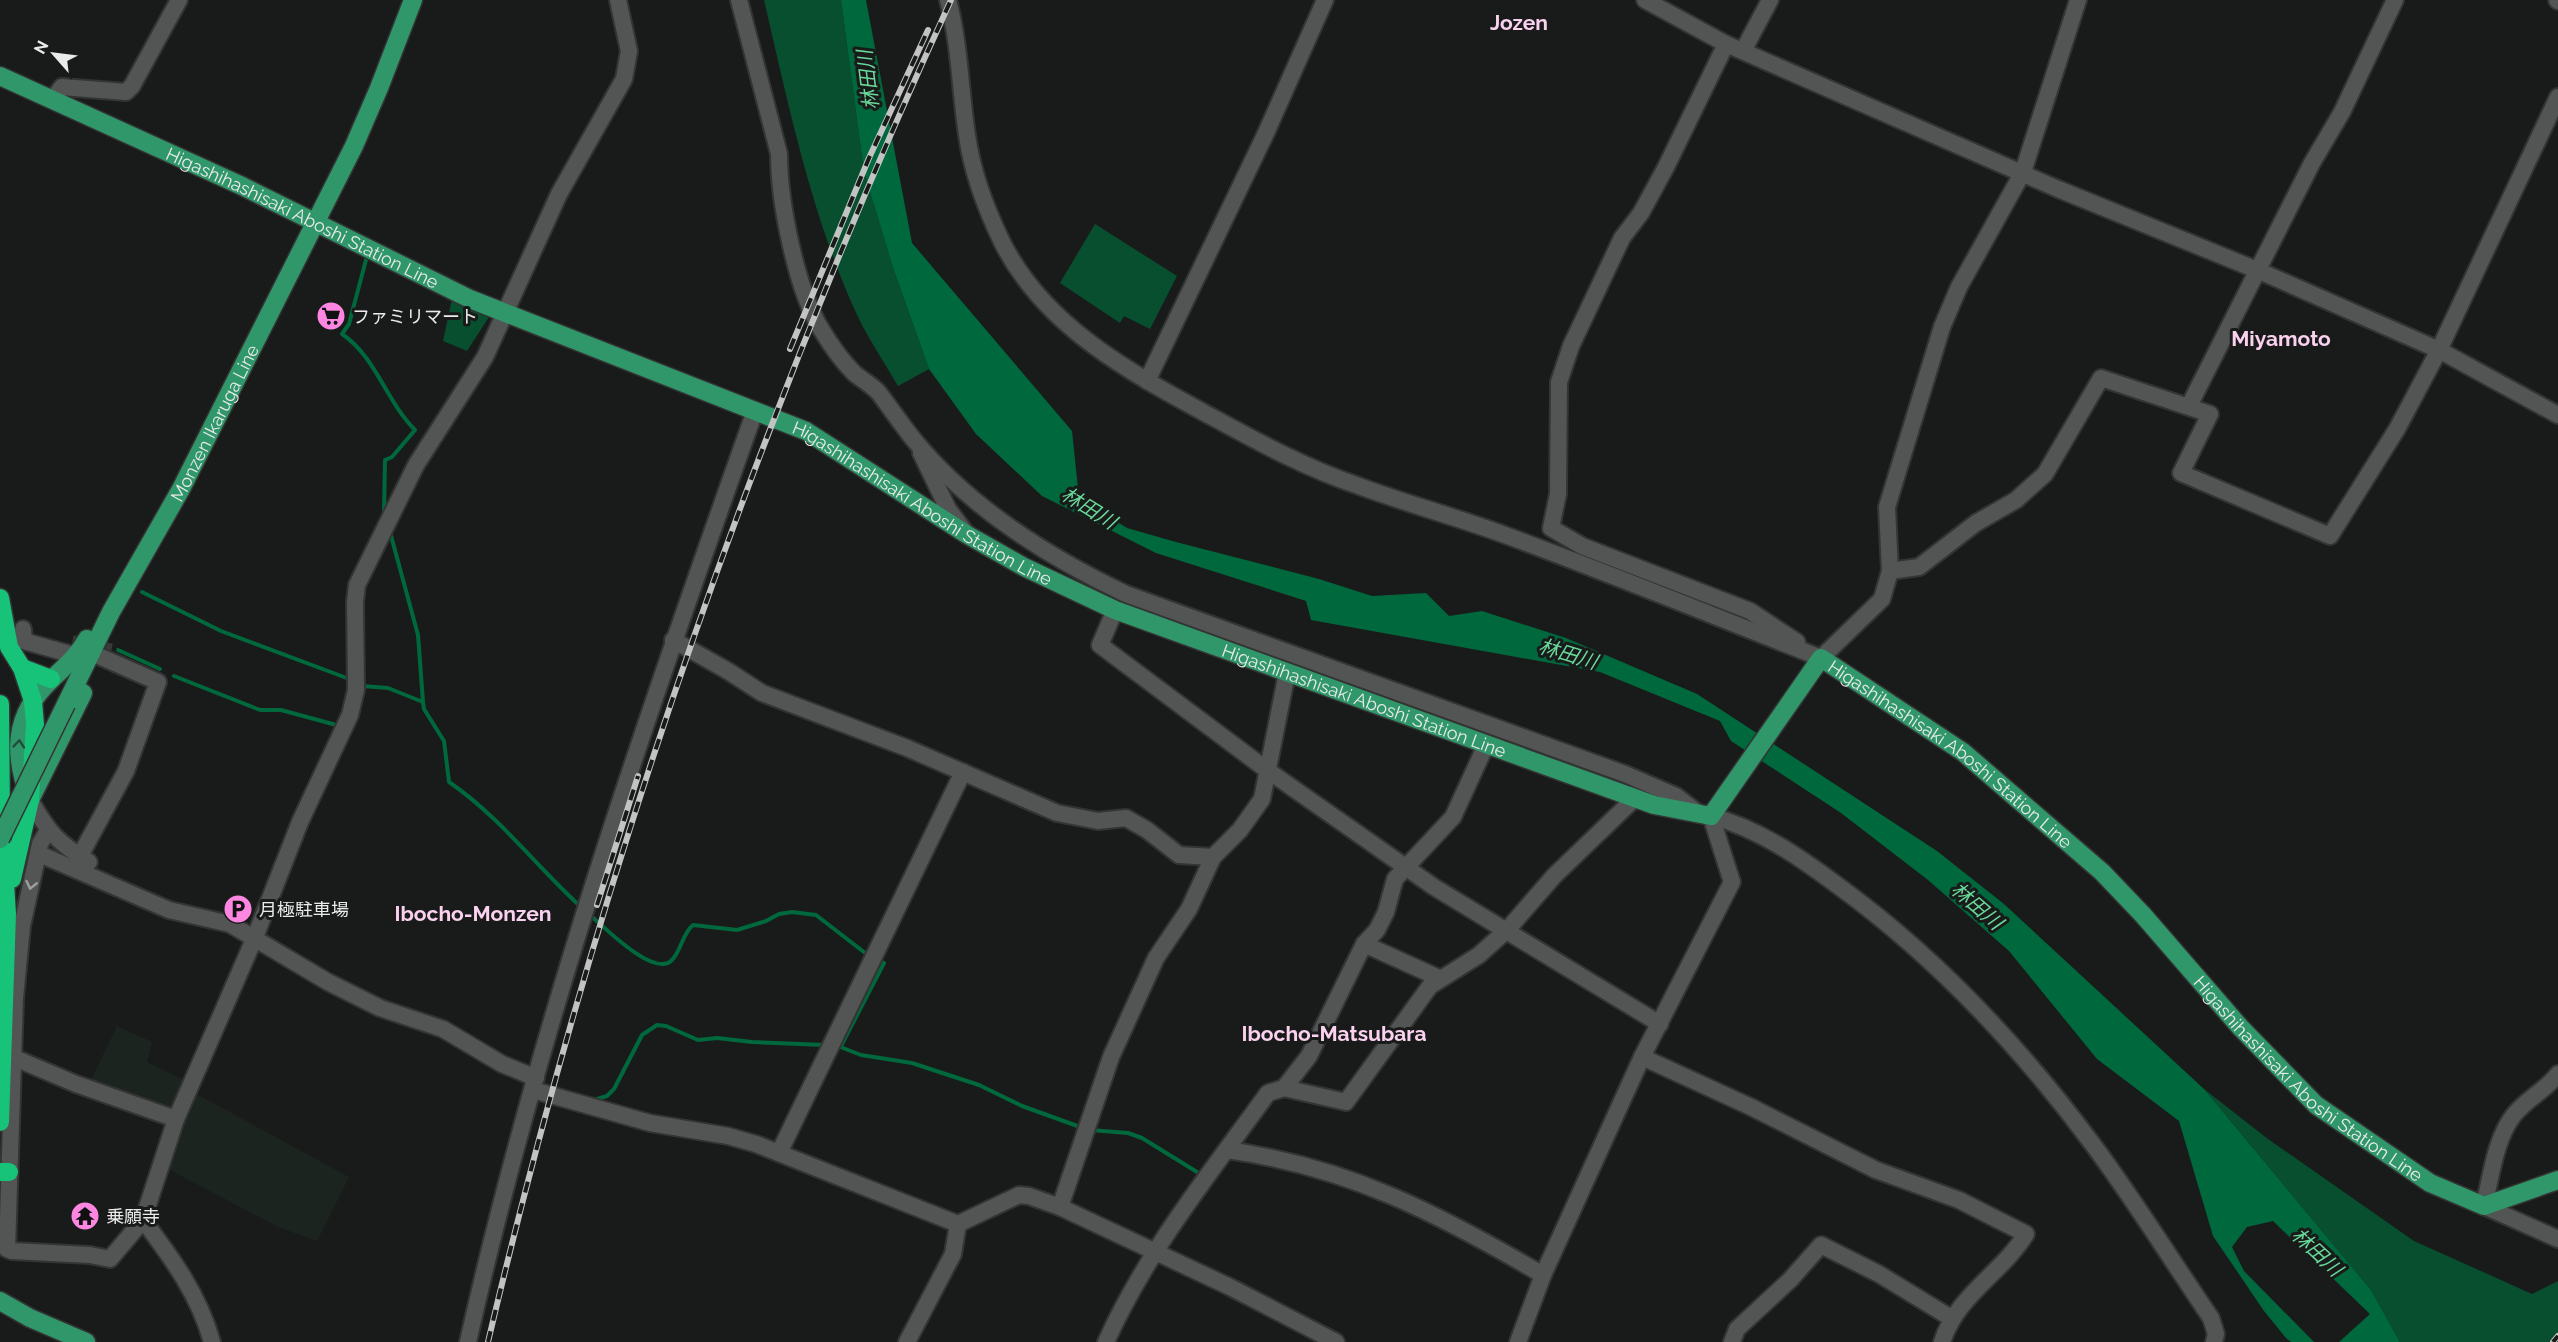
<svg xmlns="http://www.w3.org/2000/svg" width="2558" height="1342" font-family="Raleway,'Noto Sans JP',sans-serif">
	<rect width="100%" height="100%" fill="#191b1a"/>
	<g fill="#1c241f">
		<polygon points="117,1026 152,1042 147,1062 184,1080 172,1108 91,1080"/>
		<polygon points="193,1092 349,1177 317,1241 278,1227 166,1168"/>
	</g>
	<g fill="#074f2e">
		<path d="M764,0H841L864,172L893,268L929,369L898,386C883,360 865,334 853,306C810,209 788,103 764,0Z"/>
		<polygon points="1095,224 1177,276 1150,329 1124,316 1120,323 1060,283"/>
		<polygon points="452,299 489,317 467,351 443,341"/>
		<polygon points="2204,1089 2268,1139 2414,1241 2532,1294 2558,1281 2558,1342 2400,1342 2371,1290"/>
	</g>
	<polygon fill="#00683d" points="841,0 866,0 912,243 1072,431 1079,498 1127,528 1176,542 1319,579 1372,596 1426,593 1449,616 1482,611 1566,638 1697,694 1937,851 2004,904 2204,1089 2371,1290 2400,1342 2339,1342 2370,1314 2273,1221 2247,1227 2232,1247 2244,1271 2314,1342 2291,1342 2286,1338 2264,1311 2213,1236 2179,1121 2097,1059 2009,951 1928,880 1841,813 1731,741 1720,721 1600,672 1311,620 1306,601 1156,553 1042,496 976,434 929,369 893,268 864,172"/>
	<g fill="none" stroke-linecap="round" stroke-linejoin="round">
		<g stroke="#00683d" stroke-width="4">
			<path d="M367,256L349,324L342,334C376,357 386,401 415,430L392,457L385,460L384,514"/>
			<polyline points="390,532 418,635 423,702"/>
			<polyline points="142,592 221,631 352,680"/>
			<polyline points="118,650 160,669"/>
			<polyline points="174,676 260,710 281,710 340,726"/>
			<path d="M362,686L388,688L423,702L424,709L444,741L449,782C500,817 536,866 581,907"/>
			<path d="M589,914C603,926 653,977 671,961C681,952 682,934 693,925L737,930L766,921L779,914L792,912L816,915L869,956"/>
			<polyline points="835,1045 861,1055 912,1063 979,1085 1022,1106 1083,1128"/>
			<polyline points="841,1046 884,963 876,959"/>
			<polyline points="594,1100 607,1096 614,1089 642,1035 657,1025 666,1026 698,1040 717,1038 752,1042 825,1045"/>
			<polyline points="1090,1130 1128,1133 1142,1138 1197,1172"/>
		</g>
		<polyline stroke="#383a39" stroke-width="16" stroke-dasharray="16 8" stroke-linecap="butt" points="72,643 113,652"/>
		<g stroke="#333433" stroke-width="20">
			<g id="minor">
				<path d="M739,0L779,154C779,201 796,289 821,329C830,344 842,361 854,373C862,380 872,385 879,393C891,409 902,425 914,440C970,508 1048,557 1126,594L1625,774L1676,796L1698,813"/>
				<path d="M948,0C960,45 960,90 967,135C972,172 986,209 1002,242C1045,328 1133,374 1214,418C1260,443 1308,469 1359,486C1407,504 1457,517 1505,535C1611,574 1716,617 1821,658"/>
				<polyline points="1645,0 1726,44 2058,189 2257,270 2439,350 2558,415"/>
				<polyline points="2557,0 2558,1"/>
				<polyline points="1726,44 1666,167 1641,213 1622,238 1571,346 1559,382 1558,494 1551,528 1582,546 1750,611 1797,642"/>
				<polyline points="1743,51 1770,0"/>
				<polyline points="53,99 62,87 126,92 132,86 179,0"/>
				<polyline points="1147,381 1266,133 1325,0"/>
				<polyline points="2189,406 2312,163 2342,112 2395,0"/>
				<polyline points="921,453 948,509 966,533"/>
				<polyline points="1890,571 1919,567 1976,523 2016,500 2045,474 2101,378 2210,414 2181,473 2330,536 2397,429 2439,350 2558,97"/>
				<polyline points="1115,610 1100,645 1267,770 1434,887 1660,1024"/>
				<polyline points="23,629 24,641 77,656"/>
				<polyline points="673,640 728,671 762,693 907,748 1057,813 1098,821 1126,818 1147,830 1179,855 1213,857"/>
				<polyline points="1821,658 1882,599 1890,571 1887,507 1942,327 1959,287 2023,172 2078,0"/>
				<path d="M30,800C49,833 57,842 89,862"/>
				<polyline points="48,830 40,844 22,926 15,998 7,1249 12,1251 90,1255 110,1259 143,1220"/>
				<polyline points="44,856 169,910 230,924 328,982 380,1008 443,1029 502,1064 536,1078"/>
				<polyline points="80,856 126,771 158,682 101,657"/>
				<polyline points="1364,944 1439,978"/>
				<polyline points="3,1053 76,1084 176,1119"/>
				<path d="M1642,1057L1751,1107L1876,1170L1959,1200L2026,1234C2001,1274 1957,1295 1942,1342"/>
				<path d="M2558,1074C2546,1090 2526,1099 2513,1116C2495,1140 2491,1177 2484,1206L2558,1239"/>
				<polyline points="1284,1088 1346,1102 1430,986 1479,955 1508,929 1554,876 1635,798"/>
				<polyline points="533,1090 650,1123 728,1136 756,1144 958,1224 1019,1195 1029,1196 1060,1207 1230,1287 1336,1342"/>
				<path d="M1227,1150C1349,1167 1439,1214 1543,1275"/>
				<polyline points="779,1153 963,772"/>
				<polyline points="1060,1207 1111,1057 1156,958 1189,909 1213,857 1240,830 1262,799 1287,673"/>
				<path d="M212,1342C199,1295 172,1258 143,1220L176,1119L255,937L300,822L350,715L356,690L355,602L357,585L416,465L485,357L559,194L624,79L629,51L618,0"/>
				<path d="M468,1342C539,1025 646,717 755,411"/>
				<polyline points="907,1342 953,1254 958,1224"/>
				<path d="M1106,1342C1147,1251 1210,1173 1268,1093L1284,1088L1309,1056L1364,944L1377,930L1386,912L1395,879L1453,817L1486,745"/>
				<path d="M1518,1342L1543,1275L1642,1057L1732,882L1711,816C1759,829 1798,856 1837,885C1935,956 2022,1049 2094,1146C2135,1201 2172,1261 2211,1318L2216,1334L2214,1342"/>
				<polyline points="1732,1342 1737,1329 1790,1280 1821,1245 1879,1274 1951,1318"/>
			</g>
		</g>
		<g stroke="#333433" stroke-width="21">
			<g id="major">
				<path id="s1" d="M0,76L242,186L470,299L806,431L966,534L1024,567L1115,610L1654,805L1711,816L1821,658L1963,752L2102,872L2143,915L2240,1027L2316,1105L2430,1183L2484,1206L2558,1180"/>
				<path id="s2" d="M66,704L111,612L181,489L354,146L379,88L413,0"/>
				<path d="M29,796C13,753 14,715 50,681C64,667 77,657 87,639"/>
				<polyline points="30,800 83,693"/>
				<polyline points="0,1301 30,1318 86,1342"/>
			</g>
		</g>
		<g stroke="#333433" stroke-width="21">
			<g id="highway">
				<polyline points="0,598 9,647 22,668 33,701 35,725 30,800 12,879"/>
				<polyline points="22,668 51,679"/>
				<polyline points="0,704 1,821 7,914 0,1122"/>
				<polyline points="0,1172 9,1172"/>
			</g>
		</g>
		<use href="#minor" stroke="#535554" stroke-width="16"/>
		<use href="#major" stroke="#2f976a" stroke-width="18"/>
		<use href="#highway" stroke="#17c378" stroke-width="18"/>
		<g stroke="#c2c3c2" stroke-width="6">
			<g id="rail">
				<polyline points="790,349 869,158 928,30"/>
				<polyline points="597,905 638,776"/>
				<path d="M488,1342C597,880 753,431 951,0"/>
				<polyline points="2553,1342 2558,1336"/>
			</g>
		</g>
		<use href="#rail" stroke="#191b1a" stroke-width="4" stroke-dasharray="11" stroke-linecap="butt"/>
		<g stroke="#333433" stroke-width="21" stroke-linecap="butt">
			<polyline id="major-bridge" points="0,839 66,704"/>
		</g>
		<use href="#major-bridge" stroke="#2f976a" stroke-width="18"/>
	</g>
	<defs><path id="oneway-chevron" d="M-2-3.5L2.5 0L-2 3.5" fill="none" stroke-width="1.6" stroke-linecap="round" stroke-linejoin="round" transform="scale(1.5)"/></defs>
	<use stroke="#224d3a" href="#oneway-chevron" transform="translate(19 744) rotate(-85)"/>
	<use stroke="#9ea09e" href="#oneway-chevron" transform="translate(31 885) rotate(103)"/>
	<defs>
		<g id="supermarket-disc" transform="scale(1.5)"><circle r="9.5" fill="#fd86e1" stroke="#191b1a"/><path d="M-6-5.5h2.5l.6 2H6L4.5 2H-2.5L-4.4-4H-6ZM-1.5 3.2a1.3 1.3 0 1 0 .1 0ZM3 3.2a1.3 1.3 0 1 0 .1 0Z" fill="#111"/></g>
		<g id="parking-disc" transform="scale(1.5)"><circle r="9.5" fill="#fd86e1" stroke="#191b1a"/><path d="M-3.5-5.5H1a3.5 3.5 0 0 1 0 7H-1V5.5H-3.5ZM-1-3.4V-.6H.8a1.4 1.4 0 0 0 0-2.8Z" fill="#111"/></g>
		<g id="temple-disc" transform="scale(1.5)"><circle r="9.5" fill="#fd86e1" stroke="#191b1a"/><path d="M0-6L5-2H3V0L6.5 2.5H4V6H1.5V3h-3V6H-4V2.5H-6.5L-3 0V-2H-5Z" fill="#111"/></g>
	</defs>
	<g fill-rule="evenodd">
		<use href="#supermarket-disc" x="331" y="316"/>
		<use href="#parking-disc" x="238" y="909"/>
		<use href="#temple-disc" x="85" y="1216"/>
	</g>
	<g text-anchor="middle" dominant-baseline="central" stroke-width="6" stroke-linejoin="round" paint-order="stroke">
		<g font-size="18" fill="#e9eae9" stroke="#191b1a">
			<text stroke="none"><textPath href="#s1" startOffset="334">Higashihashisaki Aboshi Station Line</textPath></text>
			<text stroke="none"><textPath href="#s2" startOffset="318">Monzen Ikaruga Line</textPath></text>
			<text stroke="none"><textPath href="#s1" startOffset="1018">Higashihashisaki Aboshi Station Line</textPath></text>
			<text stroke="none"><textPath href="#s1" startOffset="1504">Higashihashisaki Aboshi Station Line</textPath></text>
			<text stroke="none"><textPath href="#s1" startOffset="2224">Higashihashisaki Aboshi Station Line</textPath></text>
			<text stroke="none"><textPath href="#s1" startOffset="2710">Higashihashisaki Aboshi Station Line</textPath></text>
		</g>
		<g font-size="18" fill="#e9eae9" stroke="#191b1a" text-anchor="start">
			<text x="352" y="316">ファミリマート</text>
			<text x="259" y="909">月極駐車場</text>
			<text x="106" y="1216">乗願寺</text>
		</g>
		<g font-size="20" font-style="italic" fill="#68d99a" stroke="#191b1a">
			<text transform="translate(868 80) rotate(-97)">林田川</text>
			<text transform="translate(1089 508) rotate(32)">林田川</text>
			<text transform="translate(1568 654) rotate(17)">林田川</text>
			<text transform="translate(1977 906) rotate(41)">林田川</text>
			<text transform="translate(2317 1252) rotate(43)">林田川</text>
		</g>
		<g font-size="21" font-weight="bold" fill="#fad1ee" stroke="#191b1a">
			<text x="1519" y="22">Jozen</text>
			<text x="2281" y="338">Miyamoto</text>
			<text x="473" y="913">Ibocho-Monzen</text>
			<text x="1334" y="1033">Ibocho-Matsubara</text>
		</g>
	</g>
	<g transform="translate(54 54) rotate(298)" stroke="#191b1a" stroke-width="4.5" paint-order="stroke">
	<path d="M0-4.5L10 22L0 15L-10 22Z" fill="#e9eae9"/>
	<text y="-9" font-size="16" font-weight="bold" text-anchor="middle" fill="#e9eae9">N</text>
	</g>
</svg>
